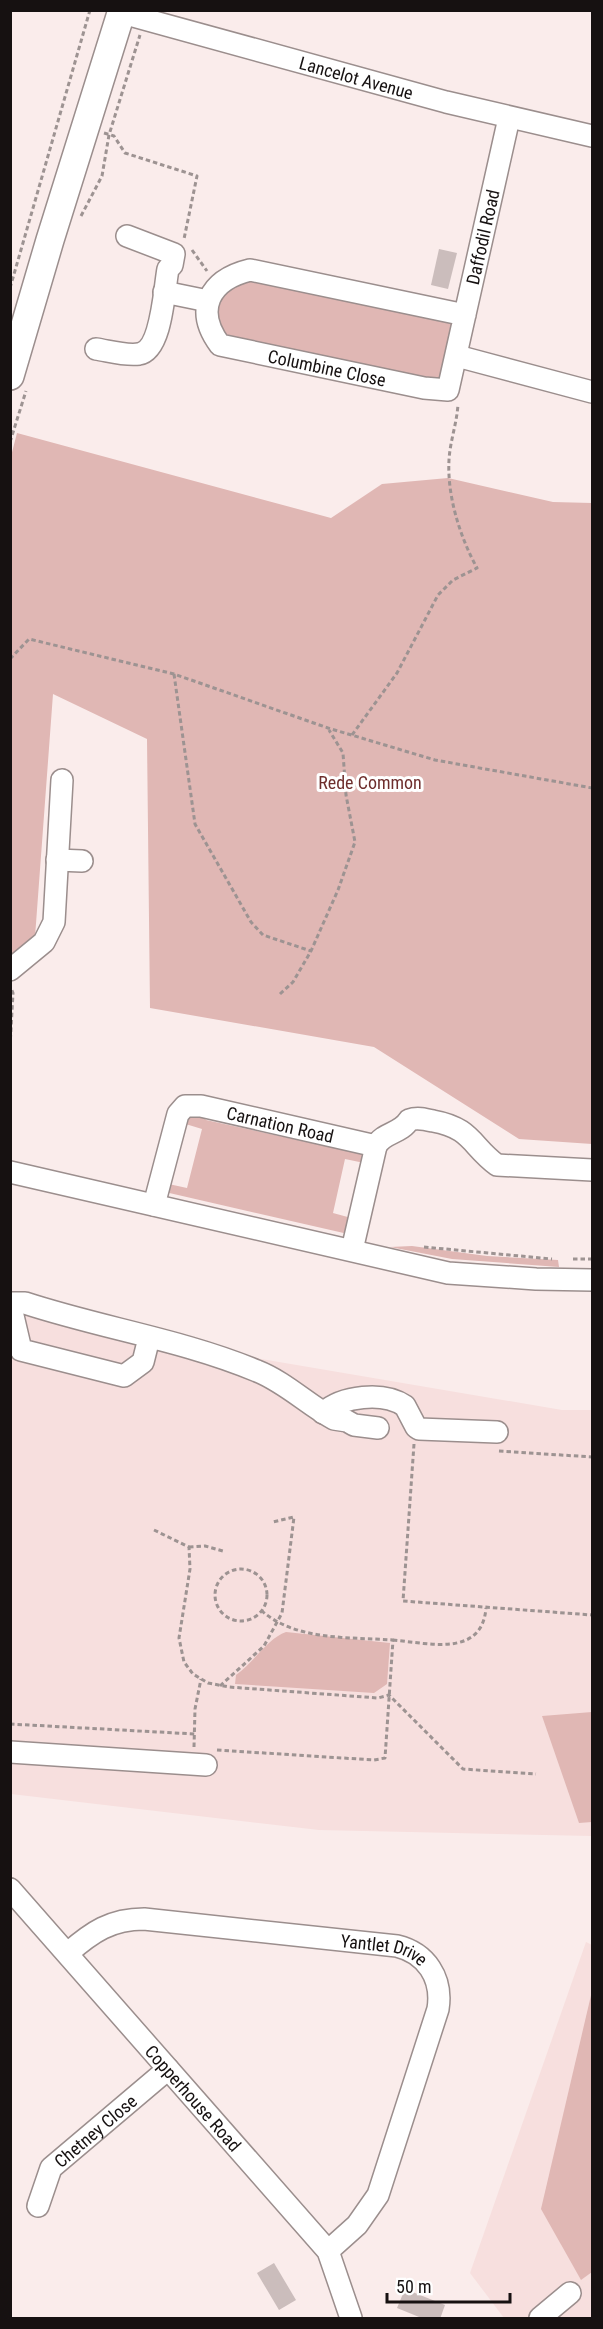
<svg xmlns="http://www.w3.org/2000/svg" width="603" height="2329" font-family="'Roboto Condensed',sans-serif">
	<rect width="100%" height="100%" fill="#faeceb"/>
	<g fill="#f7dfde">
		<polygon points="10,1297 196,1348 562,1410 592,1410 592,1836 319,1830 11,1794"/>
		<polygon points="586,1942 592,1945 592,2318 504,2318 470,2273"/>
	</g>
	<g fill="#e0b7b4">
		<path d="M248,280L438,320L440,314L458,323L442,385L228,339L218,328C217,296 219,295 248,280Z"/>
		<polygon points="17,433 331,518 382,484 448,478 553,502 592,503 592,1144 519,1139 374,1047 150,1008 147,739 53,694 35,937 11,958 10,460"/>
		<polygon points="201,1112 206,1120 348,1151 355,1147 365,1155 369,1164 345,1159 333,1213 355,1219 348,1234 165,1192 164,1183 187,1188 202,1129 179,1122"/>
		<polygon points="412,1246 487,1256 558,1260 559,1267 452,1259 390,1247"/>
		<path d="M286,1632L390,1643L387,1684L374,1693L235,1684L236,1675C253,1663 268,1638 286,1632Z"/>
		<polygon points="592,1712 592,1822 579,1823 542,1716"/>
		<polygon points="592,1991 592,2272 581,2280 541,2209"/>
	</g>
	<g fill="#cbbdbc">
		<polygon points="439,249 457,253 448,289 431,285"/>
		<polygon points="274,2263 296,2300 279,2310 257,2273"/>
		<polygon points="405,2289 445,2305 440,2319 424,2319 397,2308"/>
	</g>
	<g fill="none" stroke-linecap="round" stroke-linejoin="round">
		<g stroke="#9b8e8d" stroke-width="24">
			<g id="minor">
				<path id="s1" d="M122,13L446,102L592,136"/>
				<polyline points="164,292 208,301"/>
				<path id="s2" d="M465,315L250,270C209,280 194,310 220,345L424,388L448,390L509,118"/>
				<path d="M96,349C109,351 125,356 139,354C162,350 164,290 168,269L172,265L174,254L127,236"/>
				<polyline points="457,356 592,392"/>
				<polyline points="57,860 82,861"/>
				<polyline points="10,970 44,942 54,922 62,780"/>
				<path d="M376,1146C383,1132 401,1134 409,1120C417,1117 425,1119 433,1121C472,1128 471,1146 497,1165L592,1170"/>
				<polyline points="10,1172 448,1273 536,1279 592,1280"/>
				<path id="s3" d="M154,1205L178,1114L185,1106H201L376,1146L352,1250"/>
				<path d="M149,1338L143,1362L124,1376L21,1350L10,1303H25C101,1328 183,1340 257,1371C285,1382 308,1405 334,1419L347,1421L354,1425L378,1428"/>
				<path d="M323,1413C342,1396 383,1391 405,1406L416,1427L419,1429L497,1432"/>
				<polyline points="10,1752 206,1765"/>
				<path id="s4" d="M10,1889L328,2251L351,2318"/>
				<path id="s5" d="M68,1953C92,1932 111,1919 144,1919L397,1946C426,1953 443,1978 438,2009L378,2195L357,2225L328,2251"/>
				<path id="s6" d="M38,2206L51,2168L168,2069"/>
				<polyline points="540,2318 570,2293"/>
			</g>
		</g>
		<g stroke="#9b8e8d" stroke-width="30">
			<polyline id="major" points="10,376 50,240 122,10"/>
		</g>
		<g stroke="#9d9392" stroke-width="3" stroke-dasharray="4.5 3" stroke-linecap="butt">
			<polyline points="104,133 114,136 125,153 197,176 184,239"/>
			<polyline points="81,216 102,176 109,135 140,35"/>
			<polyline points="192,250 207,271"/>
			<polyline points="10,288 90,10"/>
			<polyline points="10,442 26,391"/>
			<polyline points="10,659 29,639 174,674 328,728 435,760 592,788"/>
			<polyline points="174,674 195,824 251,922 263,935 311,951"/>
			<path d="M352,735L397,673L438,595L453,580L477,568C460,537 447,496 449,460C450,441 457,423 458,404"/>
			<polyline points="280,994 293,982 311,951 338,890 355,842 346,795 343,753 329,730"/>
			<polyline points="10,1047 13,993 11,988"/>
			<polyline points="424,1247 552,1259"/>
			<polyline points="573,1259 592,1259"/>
			<polyline points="414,1444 403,1601 592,1615"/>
			<polyline points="499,1451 592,1457"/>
			<polyline points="154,1530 189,1547 190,1569 179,1638 184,1662 193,1674 208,1683 229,1687 378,1698 389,1695 463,1769 536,1774"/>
			<polyline points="189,1547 205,1546 223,1551"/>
			<circle cx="241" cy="1595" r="26"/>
			<path d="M393,1640C428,1643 482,1658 486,1608"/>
			<polyline points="220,1686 264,1646 282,1613 294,1517 273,1522"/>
			<polyline points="10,1724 195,1734"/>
			<polyline points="194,1747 195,1709 201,1679"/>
			<path d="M217,1750L374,1760L385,1758L393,1640C350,1637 296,1641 262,1611"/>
		</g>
		<use href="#minor" stroke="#fff" stroke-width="21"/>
		<use href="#major" stroke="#fff" stroke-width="27"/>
	</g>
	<g text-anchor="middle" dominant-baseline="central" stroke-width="6" stroke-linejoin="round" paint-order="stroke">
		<g font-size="18" fill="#161111" stroke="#fff">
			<text stroke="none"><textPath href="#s1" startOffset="243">Lancelot Avenue</textPath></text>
			<text stroke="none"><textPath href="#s2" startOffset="710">Daffodil Road</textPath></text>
			<text stroke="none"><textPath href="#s2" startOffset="430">Columbine Close</textPath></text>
			<text stroke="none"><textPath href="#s3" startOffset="202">Carnation Road</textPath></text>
			<text stroke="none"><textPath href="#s5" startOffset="328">Yantlet Drive</textPath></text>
			<text stroke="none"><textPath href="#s4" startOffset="278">Copperhouse Road</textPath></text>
			<text stroke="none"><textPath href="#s6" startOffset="98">Chetney Close</textPath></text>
		</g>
		<g font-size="18" fill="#6e2e2d" stroke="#fff">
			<text x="370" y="782">Rede Common</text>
		</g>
	</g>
	<rect width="603" height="2329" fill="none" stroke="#161111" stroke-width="24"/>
	<path d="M387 2293v9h123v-9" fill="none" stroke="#161111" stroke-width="3"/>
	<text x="396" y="2293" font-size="18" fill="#161111" stroke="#ffffff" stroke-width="4.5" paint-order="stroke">50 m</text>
</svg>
